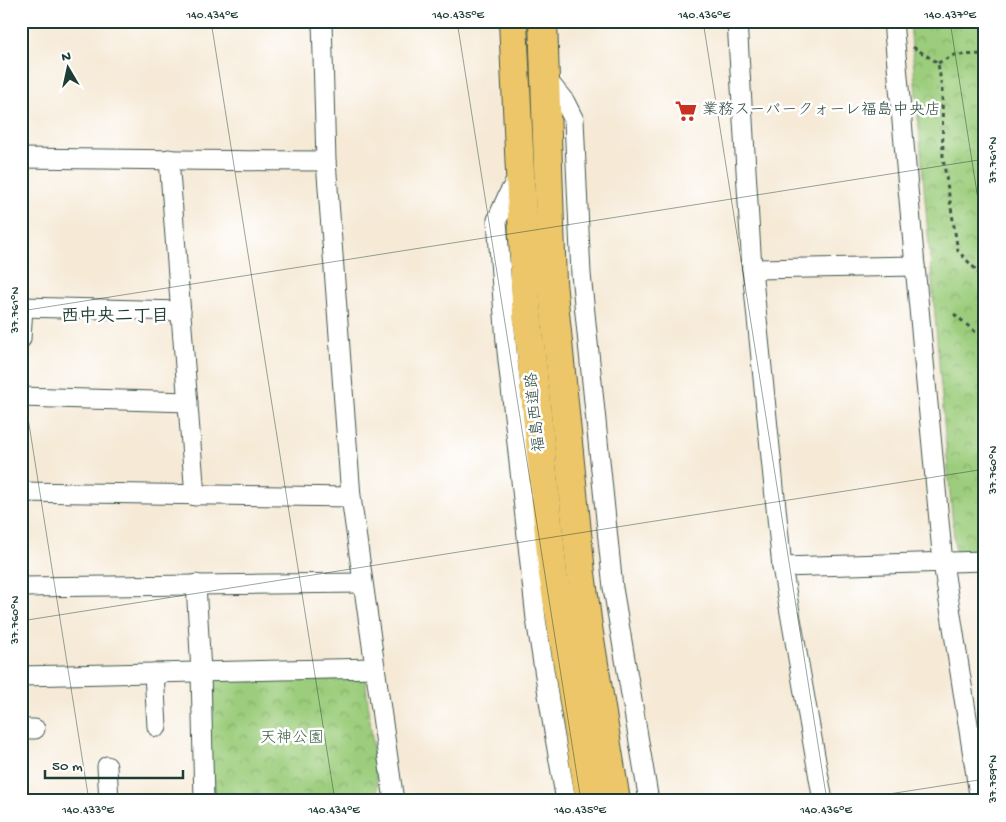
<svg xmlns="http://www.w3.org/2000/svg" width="1006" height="822" font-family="'Gochi Hand','Klee One',sans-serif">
	<defs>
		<pattern id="park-crowns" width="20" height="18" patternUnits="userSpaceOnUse" patternTransform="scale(1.25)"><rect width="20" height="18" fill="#9ccd7c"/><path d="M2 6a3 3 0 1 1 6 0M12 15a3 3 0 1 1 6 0" fill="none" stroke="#7fa866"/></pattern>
	</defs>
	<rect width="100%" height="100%" fill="#fff"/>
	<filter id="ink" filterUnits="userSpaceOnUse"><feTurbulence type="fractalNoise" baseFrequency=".02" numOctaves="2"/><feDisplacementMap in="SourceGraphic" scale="10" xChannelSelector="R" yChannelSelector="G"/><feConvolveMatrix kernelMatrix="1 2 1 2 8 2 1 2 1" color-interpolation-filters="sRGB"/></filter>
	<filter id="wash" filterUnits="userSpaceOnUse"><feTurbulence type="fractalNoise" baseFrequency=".0096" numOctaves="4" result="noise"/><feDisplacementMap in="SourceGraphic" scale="20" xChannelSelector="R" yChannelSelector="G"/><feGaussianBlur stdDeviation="1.12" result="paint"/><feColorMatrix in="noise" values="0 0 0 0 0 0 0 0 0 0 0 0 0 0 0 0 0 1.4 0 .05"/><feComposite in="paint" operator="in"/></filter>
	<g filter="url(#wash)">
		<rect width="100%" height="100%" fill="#f6ead7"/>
		<g fill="url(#park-crowns)" stroke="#5e8558">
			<polygon points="910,23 985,23 985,549 955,551"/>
			<polygon points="365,676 379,801 211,801 208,679"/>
		</g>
	</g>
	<g filter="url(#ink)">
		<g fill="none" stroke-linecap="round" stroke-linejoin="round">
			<g stroke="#3f574c" stroke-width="21">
				<g id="street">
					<polyline points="322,21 326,161 351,497 394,801"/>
					<polyline points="737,21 752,269 782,567 823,801"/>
					<polyline points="893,21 915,266 943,563 980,801"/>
					<polyline points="545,77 565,102 574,120 581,274 613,588 649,801"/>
					<path d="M21,158C123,159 224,161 326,161"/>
					<polyline points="169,159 195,496"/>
					<polyline points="520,174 508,195 497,220 506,342 536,619 553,726 566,801"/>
					<polyline points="752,269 915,266"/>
					<polyline points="21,307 181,311"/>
					<polyline points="21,339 23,307"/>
					<polyline points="21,397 188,402"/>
					<polyline points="21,492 351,497"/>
					<polyline points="782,567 985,561"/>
					<polyline points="196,584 201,672 204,801"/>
					<polyline points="21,587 363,583"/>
					<polyline points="154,673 157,727"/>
					<polyline points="21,676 375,668"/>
					<polyline points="21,729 35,729"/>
					<polyline points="107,766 109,801"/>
				</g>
			</g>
			<g stroke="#3f574c" stroke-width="30">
				<g id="highway">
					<polyline points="513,21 526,302 553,574 590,801"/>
					<polyline points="543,21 552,282 581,573 588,627 616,801"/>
				</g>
			</g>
			<g stroke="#3f574c" stroke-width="3" stroke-dasharray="4 4" stroke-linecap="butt">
				<polyline points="913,47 938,63 942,89 943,158 958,251 985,279"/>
				<polyline points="938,63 954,55 985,54"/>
				<polyline points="954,314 985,340"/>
			</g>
			<use href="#street" stroke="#fff" stroke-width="19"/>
			<use href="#highway" stroke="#ecc669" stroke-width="28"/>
		</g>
	</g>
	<path fill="none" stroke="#1f3d34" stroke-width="1" stroke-opacity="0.45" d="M211,21L335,801M457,21L581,801M703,21L827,801M950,21L985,244M21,311L985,159M21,374L89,801M21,621L985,469M844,801L985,779"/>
	<defs>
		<g id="supermarket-bare" transform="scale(1.725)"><path d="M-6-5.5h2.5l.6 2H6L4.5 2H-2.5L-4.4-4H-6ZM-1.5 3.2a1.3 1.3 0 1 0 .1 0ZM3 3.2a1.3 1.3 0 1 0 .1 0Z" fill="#c8321e" stroke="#fff" stroke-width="2.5" paint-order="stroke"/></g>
	</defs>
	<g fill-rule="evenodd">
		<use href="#supermarket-bare" x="686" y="111"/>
	</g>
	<g text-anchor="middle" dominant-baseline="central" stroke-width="5" stroke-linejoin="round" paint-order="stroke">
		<g font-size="16" fill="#1f3d34" stroke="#fff" text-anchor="start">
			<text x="702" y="111">業務スーパークォーレ福島中央店</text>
		</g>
		<g font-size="16" fill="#1f3d34" stroke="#fff">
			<text transform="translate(537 412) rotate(-96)">福島西道路</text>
		</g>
		<g font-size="16" fill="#3e6146" stroke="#fff">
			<text x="292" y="739">天神公園</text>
		</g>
		<g font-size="18" font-weight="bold" fill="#1f3d34" stroke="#fff">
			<text x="115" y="317">西中央二丁目</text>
		</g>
	</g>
	<rect width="1006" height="822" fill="none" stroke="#fff" stroke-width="55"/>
	<g transform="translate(68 68) rotate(351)" stroke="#ffffff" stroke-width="4" paint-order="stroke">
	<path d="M0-4L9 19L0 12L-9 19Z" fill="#1f3d34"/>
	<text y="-8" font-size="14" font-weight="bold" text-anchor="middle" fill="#1f3d34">N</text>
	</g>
	<path d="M45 770v8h138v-8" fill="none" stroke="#1f3d34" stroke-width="2.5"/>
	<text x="52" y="770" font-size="15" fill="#1f3d34" stroke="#ffffff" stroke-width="4" paint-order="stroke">50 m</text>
	<rect x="28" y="28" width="950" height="766" fill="none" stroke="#1f3d34" stroke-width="2"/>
	<g font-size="12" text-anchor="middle" fill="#1f3d34">
		<text x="212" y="18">140.434°E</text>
		<text x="458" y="18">140.435°E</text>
		<text x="704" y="18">140.436°E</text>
		<text x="950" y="18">140.437°E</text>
		<text transform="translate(992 160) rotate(-90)" y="4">37.761°N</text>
		<text transform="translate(14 310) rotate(-90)" y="4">37.761°N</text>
		<text transform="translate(992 470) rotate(-90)" y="4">37.760°N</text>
		<text transform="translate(14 620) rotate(-90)" y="4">37.760°N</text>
		<text transform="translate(992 779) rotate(-90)" y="4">37.759°N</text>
		<text x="88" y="813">140.433°E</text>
		<text x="334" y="813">140.434°E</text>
		<text x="580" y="813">140.435°E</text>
		<text x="826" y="813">140.436°E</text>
	</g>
</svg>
